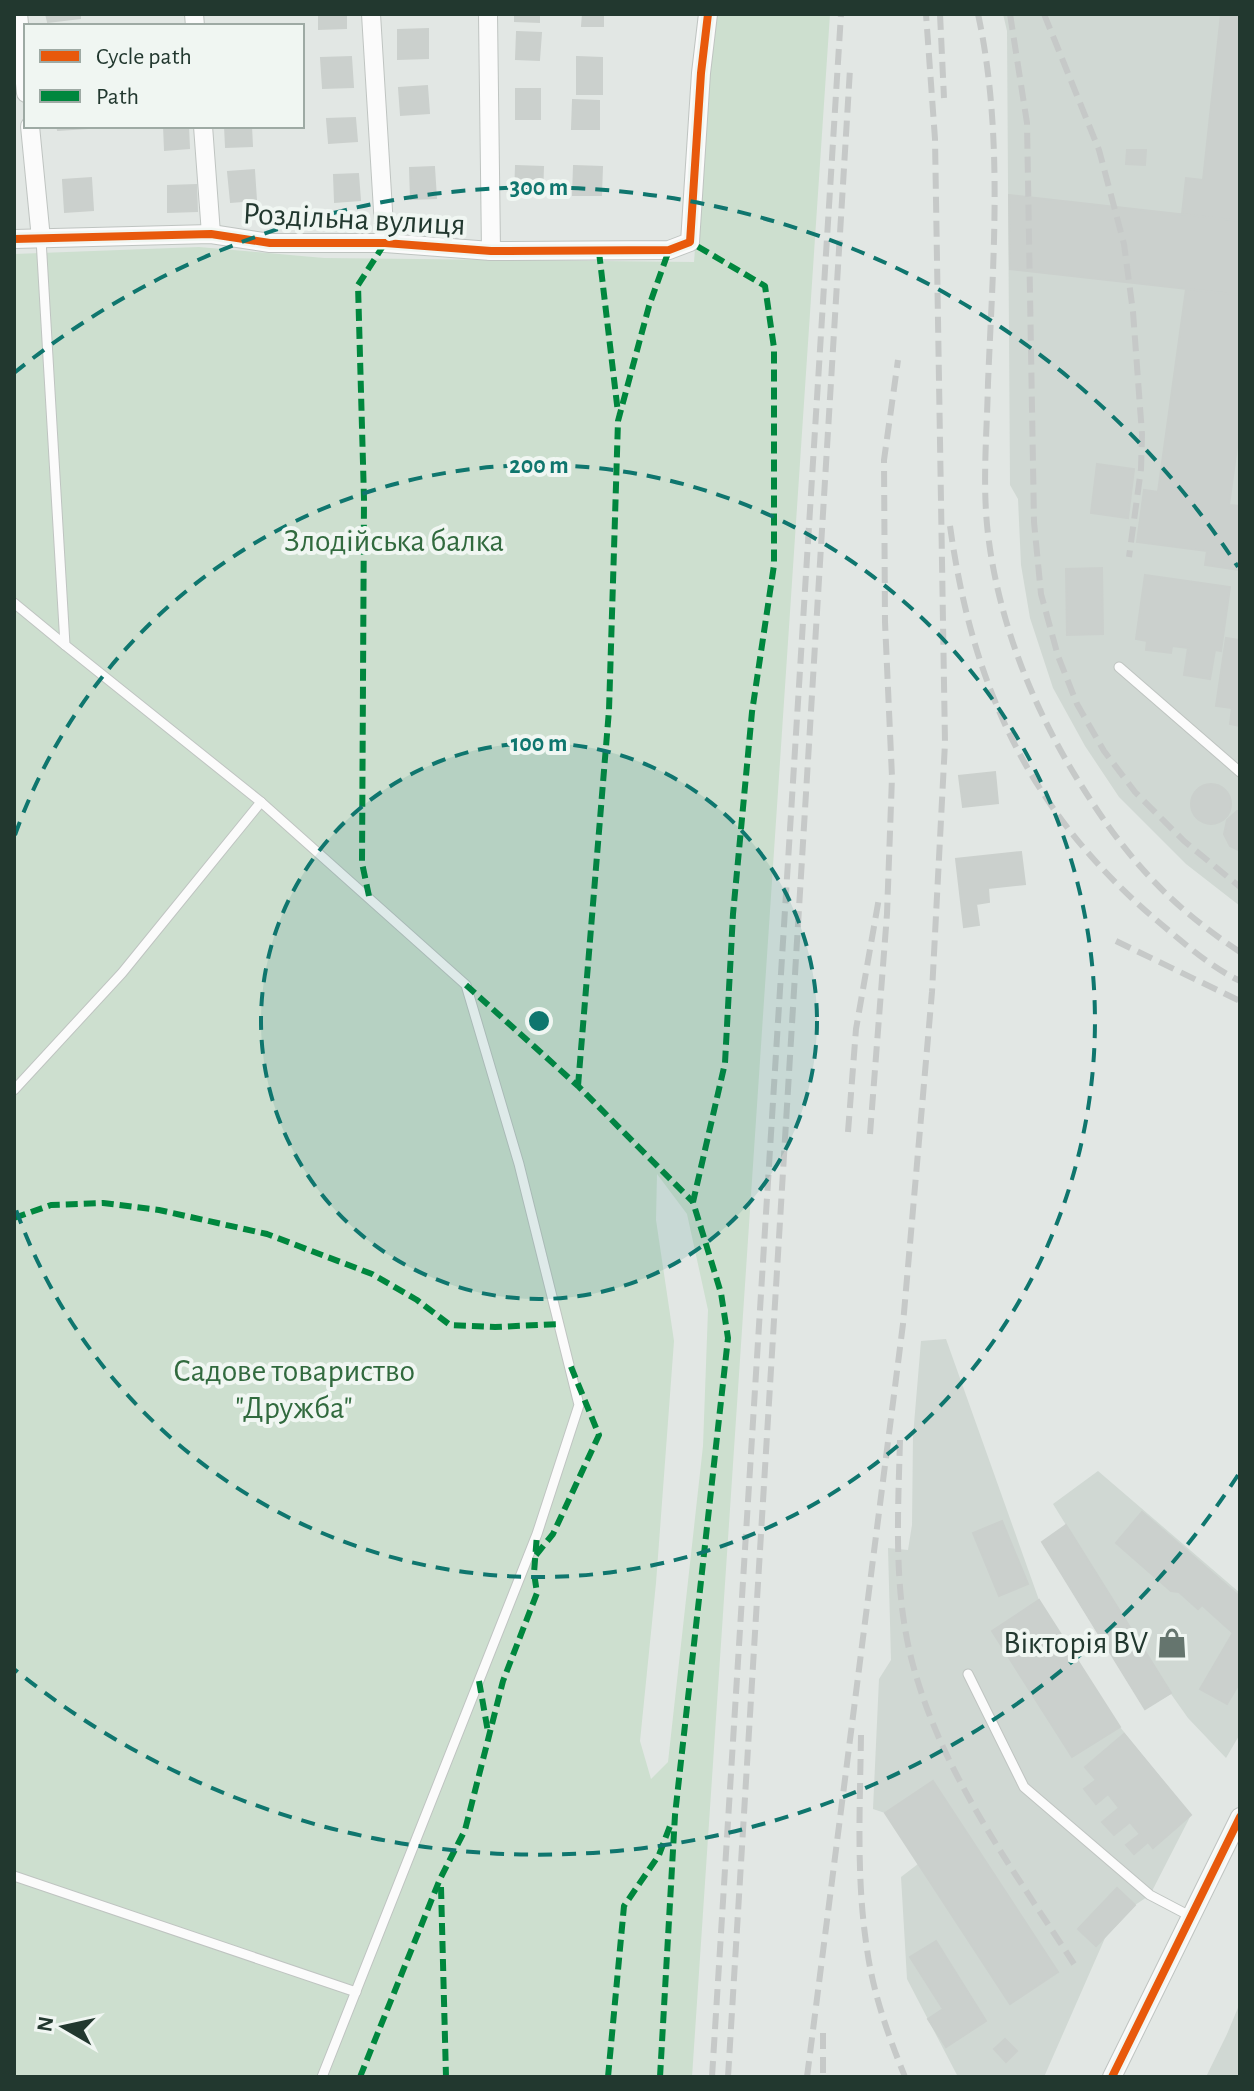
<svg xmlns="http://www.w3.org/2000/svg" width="1254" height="2091" font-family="'Alegreya Sans',sans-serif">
	<rect width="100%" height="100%" fill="#e2e7e4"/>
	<g fill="#d0d8d3">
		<polygon points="1003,14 1240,14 1240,906 1186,864 1119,797 1085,746 1053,688 1030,618 1021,565 1018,499 1010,485 1007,31"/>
		<polygon points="946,1339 1039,1600 1120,1727 1191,1815 1150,1895 1135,1905 1105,1938 1044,2077 958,2077 907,1979 901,1877 918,1864 885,1813 873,1809 879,1679 891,1660 888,1548 908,1550 912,1525 913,1436 921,1341"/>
		<polygon points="1098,1471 1240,1593 1240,1734 1226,1758 1188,1718 1171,1694 1145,1709 1042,1542 1066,1525 1053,1504"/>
		<polygon points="1240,2003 1240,2077 1206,2077 1227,2034"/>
	</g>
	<path fill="#cddfcf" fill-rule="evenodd" d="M717,14H830L692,2077H14V254L199,247L324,258L694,262L707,92ZM657,1174L687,1214L708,1310L703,1446L668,1762L651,1779L640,1741L656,1583L674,1341L656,1220Z"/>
	<g fill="#cbd0cd" stroke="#cbd0cd" stroke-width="2">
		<polygon points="46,14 80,14 80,18 48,22"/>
		<polygon points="319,14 346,14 346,28 319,29"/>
		<polygon points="515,14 539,14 539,22 515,21"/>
		<polygon points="583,14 603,14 603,26 582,26"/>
		<polygon points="1221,14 1240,15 1240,221 1182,214 1186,178 1203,180"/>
		<polygon points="428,29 428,58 398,59 398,30"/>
		<polygon points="517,32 541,33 539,60 516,59"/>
		<polygon points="351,57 353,87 323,88 321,58"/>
		<polygon points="577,57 602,58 602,94 577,94"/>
		<polygon points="427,86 429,113 401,115 399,88"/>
		<rect x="516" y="89" width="24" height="30"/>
		<polygon points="573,100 599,101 599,129 572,129"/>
		<polygon points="355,118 357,141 329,143 327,119"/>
		<polygon points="57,126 103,126 103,127 58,130"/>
		<polygon points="164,126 188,126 189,148 165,150"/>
		<polygon points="225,126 251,126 252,146 226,147"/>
		<polygon points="1127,150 1146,150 1145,165 1126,164"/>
		<polygon points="516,166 543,167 542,196 515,195"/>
		<polygon points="574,166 602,167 601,195 573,195"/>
		<polygon points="434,167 436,198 411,199 410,168"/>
		<polygon points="254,170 256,200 231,202 228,172"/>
		<polygon points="358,174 360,200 335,202 334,175"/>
		<polygon points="91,178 93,210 65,212 63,180"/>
		<polygon points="196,185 197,211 168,212 168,186"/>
		<polygon points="1009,195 1240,221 1240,295 1010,269"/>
		<polygon points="1186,289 1240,295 1240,426 1229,505 1240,506 1240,570 1205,565 1207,551 1137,542 1144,490 1158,492"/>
		<polygon points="1097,464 1134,469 1128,518 1091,513"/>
		<polygon points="1102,568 1103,634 1067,635 1066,569"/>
		<polygon points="1145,575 1230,587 1221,651 1215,650 1210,679 1184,675 1188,648 1172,646 1171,653 1146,650 1147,641 1136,639"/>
		<polygon points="1226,638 1240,640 1240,726 1230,724 1232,708 1216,706"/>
		<polygon points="995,772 998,803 963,807 959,776"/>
		<circle cx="1211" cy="804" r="20"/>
		<polygon points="1237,811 1240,811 1240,851 1230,846 1224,834 1227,820"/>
		<polygon points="1021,852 1025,884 988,888 989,902 976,904 979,925 964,927 956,859"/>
		<polygon points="1142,1512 1240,1597 1240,1621 1233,1633 1202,1605 1198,1609 1179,1592 1171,1591 1116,1543"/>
		<polygon points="1002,1521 1028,1584 999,1596 973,1533"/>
		<polygon points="1066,1525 1171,1693 1145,1709 1042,1542"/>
		<polygon points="1039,1600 1120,1727 1072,1757 992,1631"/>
		<polygon points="1240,1621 1240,1682 1227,1704 1200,1689"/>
		<polygon points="1124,1734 1191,1815 1153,1848 1148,1842 1134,1854 1126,1845 1140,1834 1130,1822 1114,1835 1102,1822 1119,1808 1108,1794 1096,1804 1084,1789 1096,1780 1085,1767"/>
		<polygon points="933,1781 1058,1972 1010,2004 885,1813"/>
		<polygon points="1117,1888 1135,1905 1096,1946 1078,1929"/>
		<polygon points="936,1941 986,2021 946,2047 928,2019 943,2009 910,1957"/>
		<polygon points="1005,2039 1017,2051 1006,2062 994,2049"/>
	</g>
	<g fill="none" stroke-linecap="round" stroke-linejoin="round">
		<g stroke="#bfc4c1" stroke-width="11">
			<g id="lane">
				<polyline points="41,239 65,645 261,802 466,985 519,1164 579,1405 537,1534 322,2077"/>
				<polyline points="14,603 65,645"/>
				<polyline points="1119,667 1240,772"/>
				<polyline points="14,1090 122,973 261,802"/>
				<polyline points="968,1674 1024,1787 1150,1895 1190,1916"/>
				<polyline points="14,1876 356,1992"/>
			</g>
		</g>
		<g stroke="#bfc4c1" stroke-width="20">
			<g id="street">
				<polyline points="18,14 26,93"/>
				<polyline points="194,14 195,26"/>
				<polyline points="371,14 385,243"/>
				<polyline points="488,14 491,251"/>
				<polyline points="30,126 41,239"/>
				<polyline points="203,126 211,234"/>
				<polyline points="14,239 211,234 270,243 385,243 491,251 669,250 690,242 701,73 708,14"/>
				<polyline points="1112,2077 1240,1817"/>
			</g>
		</g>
		<use href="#lane" stroke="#fbfbfb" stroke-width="9"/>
		<use href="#street" stroke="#fbfbfb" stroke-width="18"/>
		<g stroke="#c6c9c8" stroke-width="6" stroke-dasharray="16 8" stroke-linecap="butt">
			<polyline points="940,14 944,98"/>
			<path d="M978,14C1004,134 993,261 988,383C987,433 982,484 988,534C998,618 1030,700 1073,772C1121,851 1163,901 1240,952"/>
			<polyline points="1010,14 1027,123 1034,522 1041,594 1058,656 1077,704 1104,751 1135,792 1184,841 1240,887"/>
			<polyline points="1044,14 1099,150 1124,244 1133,312 1142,434 1141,469 1129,557"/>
			<path d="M950,526C973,691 1032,816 1161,924C1186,945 1211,967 1240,981"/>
			<polyline points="1116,941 1240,1001"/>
			<polyline points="848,1132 856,1029 879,898"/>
			<polyline points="870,1134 887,914 892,777 885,622 884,460 898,360"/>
			<path d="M900,1440C898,1514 893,1592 913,1665C943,1776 1013,1869 1074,1964"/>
			<path d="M861,1735C860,1806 856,1878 867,1949C873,1993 888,2035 905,2077"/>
			<polyline points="823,2033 823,2077"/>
			<polyline points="712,2077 841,14"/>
			<polyline points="728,2077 850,69"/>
			<polyline points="807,2077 903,1324 932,992 945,743 935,139 926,14"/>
		</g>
		<g stroke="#00873e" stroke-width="6" stroke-dasharray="12 6" stroke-linecap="butt">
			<polyline points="599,252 618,413"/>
			<polyline points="369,896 362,863 364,499 358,285 385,243"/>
			<polyline points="466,985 578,1086 693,1202"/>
			<polyline points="578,1086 609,710 618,421 649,306 669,250"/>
			<polyline points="14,1218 51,1205 103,1203 159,1210 267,1234 372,1274 417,1300 450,1325 495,1327 559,1324"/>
			<polyline points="536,1555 553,1534 599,1435 569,1362"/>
			<polyline points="479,1681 488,1732"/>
			<polyline points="441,1887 446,2077"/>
			<polyline points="360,2077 440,1879 465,1830 503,1681 537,1593 534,1573 537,1534"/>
			<polyline points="608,2077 624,1906 659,1855 670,1826"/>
			<polyline points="660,2077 675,1815 728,1338 721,1293 693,1202 725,1063 733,914 752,712 774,565 774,348 765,286 690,242"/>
		</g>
		<g stroke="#f0f6f2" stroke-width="13">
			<g id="cycleway">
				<polyline points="14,239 211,234 270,243 385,243 491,251 669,250 690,242 701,73 708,14"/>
				<polyline points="1112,2077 1240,1817"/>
			</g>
		</g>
		<use href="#cycleway" stroke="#e8590c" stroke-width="8"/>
	</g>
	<circle cx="539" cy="1021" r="278" fill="#0f766e" fill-opacity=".12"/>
	<g fill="none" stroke="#0f766e" stroke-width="4" stroke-dasharray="14 10">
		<circle cx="539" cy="1021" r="278"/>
		<path d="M15 835A556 556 0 1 1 15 1207"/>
		<path d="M1238 1475A834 834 0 0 1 14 1669M14 373A834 834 0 0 1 1238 567"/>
	</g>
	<defs>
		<g id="shop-bare" transform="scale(2.4)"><path d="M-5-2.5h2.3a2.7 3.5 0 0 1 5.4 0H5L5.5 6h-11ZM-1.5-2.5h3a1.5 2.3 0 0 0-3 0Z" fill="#65756e" stroke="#f0f6f2" stroke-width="2.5" paint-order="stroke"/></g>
	</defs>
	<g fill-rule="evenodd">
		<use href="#shop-bare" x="1172" y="1643"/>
	</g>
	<g text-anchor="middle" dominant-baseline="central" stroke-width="8" stroke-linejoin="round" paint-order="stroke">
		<g font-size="32" fill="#22382f" stroke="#f0f6f2">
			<text transform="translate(354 219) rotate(3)">Роздільна вулиця</text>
		</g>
		<g font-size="32" fill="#316a3e" stroke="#f0f6f2">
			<text x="394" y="541">Злодійська балка</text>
			<text x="294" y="1371">Садове товариство<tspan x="294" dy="37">"Дружба"</tspan></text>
		</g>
		<g font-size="32" fill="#22382f" stroke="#f0f6f2" text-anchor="end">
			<text x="1148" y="1643">Вікторія BV</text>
		</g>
	</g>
	<circle cx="539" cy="1021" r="12" fill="#0f766e" stroke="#f0f6f2" stroke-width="4"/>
	<g font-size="24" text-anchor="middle" font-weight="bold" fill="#0f766e" stroke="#f0f6f2" stroke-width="8" stroke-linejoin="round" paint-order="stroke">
		<text x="539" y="195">300 m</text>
		<text x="539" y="473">200 m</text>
		<text x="539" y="751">100 m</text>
	</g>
	<rect width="1254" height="2091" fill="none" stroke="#22382f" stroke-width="32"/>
	<rect x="24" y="24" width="280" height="104" fill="#f0f6f2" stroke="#9eaaa4" stroke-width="2"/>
	<rect x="40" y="50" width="40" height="12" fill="#e8590c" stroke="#9eaaa4" stroke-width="2"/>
	<text x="96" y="64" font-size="24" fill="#22382f">Cycle path</text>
	<rect x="40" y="90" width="40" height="12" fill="#00873e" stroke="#9eaaa4" stroke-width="2"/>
	<text x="96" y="104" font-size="24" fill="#22382f">Path</text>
	<g transform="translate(64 2027) rotate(279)" stroke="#f0f6f2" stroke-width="6" paint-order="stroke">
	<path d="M0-6L14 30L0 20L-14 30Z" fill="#22382f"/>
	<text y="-12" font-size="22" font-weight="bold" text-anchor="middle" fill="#22382f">N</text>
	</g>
</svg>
